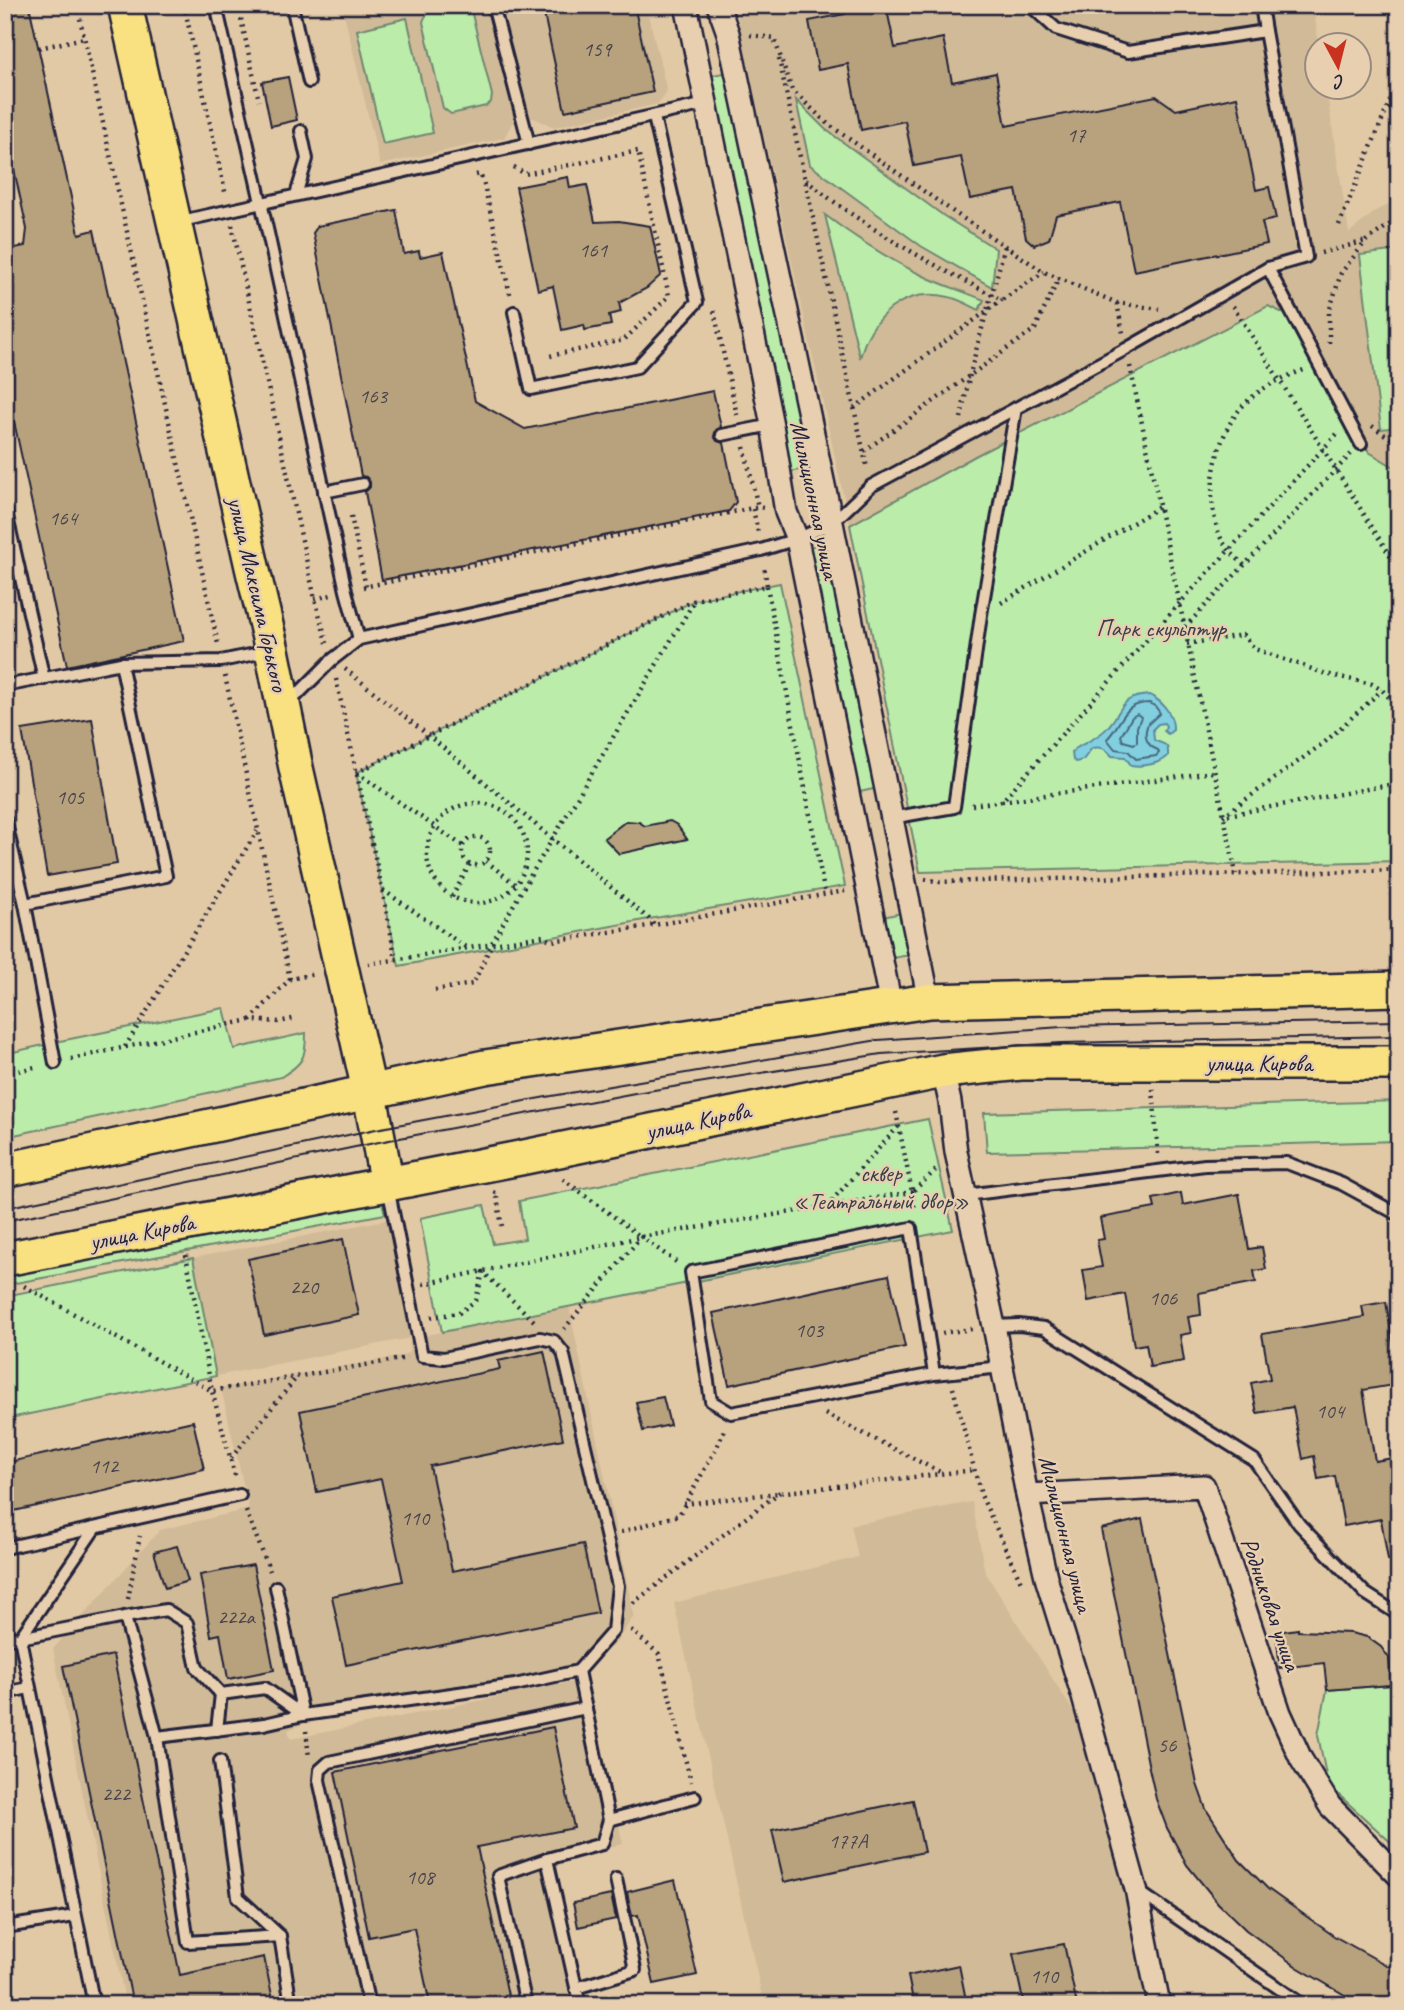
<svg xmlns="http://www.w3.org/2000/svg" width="1404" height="2010" font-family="Caveat,sans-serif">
	<rect width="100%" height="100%" fill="#e2c9a5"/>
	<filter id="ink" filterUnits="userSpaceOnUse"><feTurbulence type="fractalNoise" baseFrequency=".0143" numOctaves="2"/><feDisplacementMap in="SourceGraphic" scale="14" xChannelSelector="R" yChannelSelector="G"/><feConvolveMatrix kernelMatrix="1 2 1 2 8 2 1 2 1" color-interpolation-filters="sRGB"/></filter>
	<g filter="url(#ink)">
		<g fill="#d1ba97">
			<polygon points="342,5 646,5 667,91 658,104 554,127 534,118 512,123 504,138 380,165"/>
			<polygon points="735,5 1313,5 1319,45 1316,46 1316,88 1326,88 1349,233 1377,210 1399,200 1399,470 1369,452 1292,318 1268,306 977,455 850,525"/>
			<polygon points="386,1220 411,1338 569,1307 634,1616 615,1644 584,1666 312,1720 288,1730 291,1739 586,1679 623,1844 563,1858 556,1870 586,2005 126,2005 53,1649 160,1530 249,1509 221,1388 402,1356 409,1352 410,1338 216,1376 193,1258"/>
			<polygon points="972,1502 985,1572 1083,1727 1115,1847 1146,2005 764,2005 674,1603 858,1557 851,1525"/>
		</g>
		<g fill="#bcecaa" stroke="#6f8772" stroke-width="2">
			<path d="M457,5H468L471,10L492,95L491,102L486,106L451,114L443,108L423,22C427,7 443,8 457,5Z"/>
			<polygon points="407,18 433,133 383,144 357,30"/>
			<polygon points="729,72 811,467 790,472 708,76"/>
			<polygon points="796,100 825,129 944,216 996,249 992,287 921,246 810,165"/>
			<path d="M825,215C857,239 891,261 928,278C946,286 965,292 984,300L979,310C969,305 959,299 949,297C904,286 870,317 860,358Z"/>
			<polygon points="1399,250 1399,427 1381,429 1360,255"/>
			<polygon points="1268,306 1292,317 1369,452 1399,470 1399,861 920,872 850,525 977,455"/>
			<polygon points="827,543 878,788 855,793 804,548"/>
			<polygon points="780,583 845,886 649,919 399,966 356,773 695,600"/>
			<polygon points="901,913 910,955 892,958 883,917"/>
			<path d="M224,1008L234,1049L306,1033C306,1059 302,1064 281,1077L5,1137V1054L60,1041Z"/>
			<polygon points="1399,1101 1399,1141 987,1152 984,1113"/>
			<polygon points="928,1119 953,1230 442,1332 420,1218 484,1205 493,1244 525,1239 519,1201"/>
			<polygon points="382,1202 385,1214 5,1285 5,1267 181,1235"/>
			<polygon points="193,1258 216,1376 5,1419 5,1296"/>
			<polygon points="1391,1685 1399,1692 1399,1846 1396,1847 1328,1785 1318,1735 1327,1690"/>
		</g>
		<path fill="#82cfe0" stroke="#5c8a9e" stroke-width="2" d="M1150,695C1163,702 1174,715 1173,730L1168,734L1164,731L1166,726L1164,723L1158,724L1153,729L1154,740C1162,745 1169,741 1168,756C1160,764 1143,767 1131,765L1125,757L1112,756C1106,749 1102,746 1092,748L1083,760L1076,762L1073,760L1072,753L1075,749C1086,742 1100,737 1108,727C1125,707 1119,697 1150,695Z"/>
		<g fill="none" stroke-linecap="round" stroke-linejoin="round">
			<g stroke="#48677d" stroke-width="2">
				<path d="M1149,703L1155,706L1160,713L1148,724C1143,735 1146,746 1158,750L1159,753L1156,756L1136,759L1128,751L1115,749L1107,739C1123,723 1122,703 1149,703Z"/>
				<polygon points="1137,714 1141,717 1137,727 1137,742 1134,744 1123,741 1121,736 1132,717"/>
			</g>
		</g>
		<g fill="#b8a27d" stroke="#22223b" stroke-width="2">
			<polygon points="5,5 29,5 79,234 94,230 184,641 67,666 5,380 5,250 25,246 27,229 5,128"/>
			<polygon points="542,5 634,5 653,92 565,111"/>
			<polygon points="843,5 886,5 895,48 943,38 952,82 996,73 1006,126 1156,96 1176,110 1237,97 1256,190 1269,187 1276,219 1262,222 1267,244 1134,271 1120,202 1056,215 1049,239 1034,245 1026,238 1016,190 970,199 961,157 914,166 905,121 861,130 848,64 818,70 809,21 845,14"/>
			<polygon points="288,77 297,120 271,126 262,82"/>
			<polygon points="568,177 570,188 587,185 595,222 619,221 650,226 661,275 647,288 619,303 621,312 609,315 611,325 585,330 584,325 562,330 553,286 538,290 516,187"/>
			<polygon points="396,210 404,254 419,251 420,257 443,252 475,401 525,429 713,391 721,427 716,430 714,436 717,441 724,443 736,502 729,511 382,580 365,492 370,487 370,482 366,477 361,476 313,233 318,226"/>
			<polygon points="92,719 117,864 47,876 22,730"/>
			<polygon points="626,821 639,822 645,826 670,821 677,825 687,839 619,854 604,838"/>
			<polygon points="1181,1193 1183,1205 1239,1194 1249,1249 1262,1247 1266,1269 1254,1271 1256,1282 1199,1293 1201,1315 1188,1317 1191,1333 1180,1335 1184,1361 1150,1367 1146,1344 1134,1346 1125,1294 1088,1301 1083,1270 1102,1267 1097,1240 1104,1239 1100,1218 1155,1208 1153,1199"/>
			<polygon points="343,1239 359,1315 264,1335 248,1259"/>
			<polygon points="889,1275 905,1347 729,1385 713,1313"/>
			<polygon points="1386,1302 1395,1356 1399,1355 1399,1384 1363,1390 1375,1461 1393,1458 1399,1488 1399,1559 1388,1560 1381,1519 1344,1526 1335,1476 1318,1479 1314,1456 1303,1459 1293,1407 1257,1413 1251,1383 1270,1379 1262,1334 1364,1317 1362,1306"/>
			<polygon points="544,1351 563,1439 430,1466 452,1571 583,1544 598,1613 346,1665 332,1596 403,1581 381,1479 317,1492 300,1411 500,1369 498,1361"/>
			<polygon points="663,1397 670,1425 643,1431 636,1402"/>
			<polygon points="193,1421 204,1469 5,1513 5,1463"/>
			<polygon points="1142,1519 1197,1784 1206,1809 1239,1860 1268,1889 1334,1936 1399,1972 1399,2005 1362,2005 1297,1967 1246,1930 1218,1903 1187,1865 1167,1828 1156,1799 1149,1768 1101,1529"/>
			<polygon points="177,1546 188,1581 165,1588 154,1552"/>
			<polygon points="253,1565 274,1670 228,1679 220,1634 211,1636 200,1575"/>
			<polygon points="1298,1629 1298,1631 1351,1633 1367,1637 1381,1647 1389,1658 1391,1685 1327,1690 1324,1663 1280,1668 1276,1632"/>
			<polygon points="113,1655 180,1975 264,1957 274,2005 133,2005 63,1666"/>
			<polygon points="553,1727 574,1828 477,1847 510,2005 430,2005 414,1928 369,1937 335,1772"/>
			<polygon points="913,1800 924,1852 784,1882 772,1830"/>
			<polygon points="675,1880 697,1975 654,1984 638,1915 632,1916 627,1892"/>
			<polygon points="611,1895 616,1919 578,1927 573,1903"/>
			<polygon points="1064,1944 1077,2005 1024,2005 1013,1954"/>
			<polygon points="959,1965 967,2005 914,2005 908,1976"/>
		</g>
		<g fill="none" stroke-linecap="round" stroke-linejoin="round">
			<g stroke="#22223b" stroke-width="16">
				<g id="service">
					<polyline points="216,5 268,233 346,591 359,639"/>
					<polyline points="292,5 309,82"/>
					<polyline points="493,5 529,144"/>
					<polyline points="1261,5 1265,31"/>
					<polyline points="296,195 307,159 301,131"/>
					<polyline points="177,222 706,104"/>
					<polyline points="1268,268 1361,444"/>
					<polyline points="514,312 531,389 637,367 697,302 654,117"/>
					<polyline points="722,435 772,425"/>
					<polyline points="324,492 363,484"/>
					<polyline points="5,508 44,679"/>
					<polyline points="5,686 121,663 221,661 269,651"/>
					<polyline points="288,704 332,660 359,639 761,550 797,539 832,523 871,486 1126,349 1268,268 1306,257 1265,31 1128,52 1056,29 1030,5"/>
					<polyline points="891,818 954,807 981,615 1016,408"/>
					<polyline points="5,819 25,904 166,876 121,663"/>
					<polyline points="25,904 55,1063"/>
					<polyline points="388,1187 422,1356 444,1358 540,1338 554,1341 563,1352 618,1586 613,1631 578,1671 609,1820 602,1844 547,1859 580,2005"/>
					<polyline points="966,1195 1205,1165 1287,1163 1342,1184 1399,1215"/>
					<polyline points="994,1326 1019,1325 1044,1328 1254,1460 1299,1524 1365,1593 1399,1615"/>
					<polyline points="934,1374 731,1413 711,1401 691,1272 911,1228 934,1374 1002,1367"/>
					<polyline points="5,1548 240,1495"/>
					<polyline points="276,1587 303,1715"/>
					<polyline points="125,1617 166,1610 187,1623 197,1668 221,1694 265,1688 303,1715"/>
					<polyline points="5,1637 20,1638 94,2005"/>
					<polyline points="20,1638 125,1617 157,1737 264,1724 303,1715 515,1685 578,1671"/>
					<polyline points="20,1638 95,1528"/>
					<polyline points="5,1693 29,1688"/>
					<polyline points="217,1730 221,1694"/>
					<polyline points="157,1737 188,1942 280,1936 291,2005"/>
					<polyline points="220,1761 238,1897 280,1936"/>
					<polyline points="609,1820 695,1797"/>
					<polyline points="1138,1891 1303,2005"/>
					<polyline points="5,1927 75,1916"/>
					<polyline points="576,1988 635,1970 616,1879"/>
					<polyline points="369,2005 319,1780 320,1770 329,1762 586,1708"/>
					<polyline points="526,2005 498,1876 547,1859"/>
				</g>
			</g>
			<g stroke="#22223b" stroke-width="26">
				<g id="minor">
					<polyline points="686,5 772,425 786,512 797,539 891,1006"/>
					<polyline points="718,5 728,33 832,523 929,1001"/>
					<polyline points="943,1071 950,1102 956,1152 994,1326 1027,1495 1047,1581 1083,1697 1136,1889 1159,2005"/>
					<polyline points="1027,1495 1204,1486 1280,1713 1301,1759 1330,1806 1399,1876"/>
				</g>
			</g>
			<g stroke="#22223b" stroke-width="38">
				<g id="primary">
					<polyline points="125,5 253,571 272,650 296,768 369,1090 387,1184"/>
					<polyline points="5,1170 485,1067 929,1001 1399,989"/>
					<polyline points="5,1259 520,1158 943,1071 1021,1063 1399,1063"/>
				</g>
			</g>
			<g stroke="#22223b" stroke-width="4.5" stroke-dasharray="2 5" stroke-linecap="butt">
				<polyline points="77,5 218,644"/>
				<polyline points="184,5 226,196"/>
				<polyline points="238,5 259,101"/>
				<polyline points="750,35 774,38 792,90 828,124 955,213 1044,272 1117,303 1159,309"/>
				<polyline points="39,48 84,38"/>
				<polyline points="779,59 867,468"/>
				<polyline points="1389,110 1399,100"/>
				<polyline points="514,167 525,174 638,151 669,296 624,340 550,356"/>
				<polyline points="476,175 480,174 483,181 511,298"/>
				<path d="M806,180C866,229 933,265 1002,300L1044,272"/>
				<polyline points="232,225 315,599 327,643"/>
				<polyline points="1339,225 1399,79"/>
				<polyline points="1321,253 1366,241"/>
				<polyline points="1117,303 1123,333"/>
				<polyline points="1233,306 1399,570"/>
				<polyline points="714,311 737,415"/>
				<polyline points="1329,343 1329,312 1341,273 1366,241 1399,218"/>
				<polyline points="1130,366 1236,874"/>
				<polyline points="854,408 1002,300"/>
				<path d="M961,418C971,360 990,303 1005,246"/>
				<polyline points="1372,426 1399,444"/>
				<polyline points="744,447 758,507"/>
				<polyline points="864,451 1035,329 1059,278"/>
				<polyline points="753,509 758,532"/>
				<polyline points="351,516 366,587"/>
				<path d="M1244,565C1235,556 1225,548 1220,536C1204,498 1214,440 1240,409C1257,389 1281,378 1304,370"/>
				<polyline points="767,586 825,895"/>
				<polyline points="363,587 758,507 763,508"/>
				<polyline points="315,599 331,595"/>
				<polyline points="1001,603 1159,507"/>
				<polyline points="5,626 17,630"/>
				<polyline points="1185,627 1351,454"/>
				<polyline points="1187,644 1243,635 1255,649 1326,674 1372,684 1382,690 1399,708"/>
				<polyline points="345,669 429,736 649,919 654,925"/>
				<polyline points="225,676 290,979"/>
				<polyline points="336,679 382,889 396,960"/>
				<polyline points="356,773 695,600 767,586 764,565"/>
				<polyline points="357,773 463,846"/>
				<polyline points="1002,801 1213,772"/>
				<circle cx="477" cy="853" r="50"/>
				<polyline points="972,805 1002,801 1179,604 1337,434"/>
				<polyline points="1228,815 1399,783"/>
				<polyline points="1223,816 1325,742 1382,690"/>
				<circle cx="476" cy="851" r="14"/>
				<polyline points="486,861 516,885"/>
				<polyline points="925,879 940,882 1399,870"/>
				<polyline points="383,890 467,948"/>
				<polyline points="452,897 470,864"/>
				<polyline points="368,964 543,936 552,941 654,925 845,891"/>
				<polyline points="435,990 473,984 492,943 522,890 695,600"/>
				<polyline points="250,1020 290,979 315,974"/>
				<polyline points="125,1047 257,831"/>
				<polyline points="71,1059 250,1020 279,1022 297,1018"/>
				<polyline points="5,1074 39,1066"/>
				<polyline points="1153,1089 1158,1154"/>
				<polyline points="896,1112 912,1192 937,1169"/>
				<polyline points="563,1179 641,1237 912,1192 915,1211"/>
				<polyline points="494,1193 496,1192 502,1226"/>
				<polyline points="827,1206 898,1127"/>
				<polyline points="186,1255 212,1391 236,1479"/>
				<polyline points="423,1284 641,1237"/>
				<polyline points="24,1286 212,1391 407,1358"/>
				<polyline points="431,1317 459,1313 476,1300 483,1272 534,1321"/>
				<polyline points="564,1329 641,1237 679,1264"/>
				<polyline points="942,1333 972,1329"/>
				<polyline points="953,1388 981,1495 1022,1584"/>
				<polyline points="825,1414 942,1473"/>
				<polyline points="231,1458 297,1377"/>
				<polyline points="684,1504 974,1470"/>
				<polyline points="246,1511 270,1571"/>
				<polyline points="621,1532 679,1515 717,1447 725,1428"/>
				<polyline points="128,1599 140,1536"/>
				<polyline points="633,1603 780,1492"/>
				<polyline points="631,1630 659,1654 691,1782"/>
				<polyline points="306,1731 309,1757"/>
			</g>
			<use href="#service" stroke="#e8cfb0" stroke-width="10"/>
			<use href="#minor" stroke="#e8cfb0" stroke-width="21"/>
			<use href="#primary" stroke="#f9e181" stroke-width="33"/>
			<g stroke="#22223b" stroke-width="2">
				<polyline points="5,1208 376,1129 546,1097 878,1040 1062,1027 1399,1021"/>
				<polyline points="5,1221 379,1142 635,1093 881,1054 1061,1043 1399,1036"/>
			</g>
		</g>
	</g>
	<g text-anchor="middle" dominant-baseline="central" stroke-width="5" stroke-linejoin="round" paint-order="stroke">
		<g font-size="21" fill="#48424c">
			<text x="597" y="49">159</text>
			<text x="1076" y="135">17</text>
			<text x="593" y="250">161</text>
			<text x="373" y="396">163</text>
			<text x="63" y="518">164</text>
			<text x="70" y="797">105</text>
			<text x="304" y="1287">220</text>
			<text x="1163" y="1298">106</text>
			<text x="809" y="1330">103</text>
			<text x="1330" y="1411">104</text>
			<text x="104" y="1466">112</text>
			<text x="415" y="1518">110</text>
			<text x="236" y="1617">222а</text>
			<text x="1167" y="1745">56</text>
			<text x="116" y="1794">222</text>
			<text x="848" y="1841">177А</text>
			<text x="420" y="1877">108</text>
			<text x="1044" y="1976">110</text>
		</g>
		<g font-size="24" fill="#22223b" stroke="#e8cfb0">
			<text transform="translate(815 500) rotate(78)">Милиционная улица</text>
			<text transform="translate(258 594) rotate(77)">улица Максима Горького</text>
			<text x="1259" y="1063">улица Кирова</text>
			<text transform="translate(698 1121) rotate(-12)">улица Кирова</text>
			<text transform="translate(142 1232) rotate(-11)">улица Кирова</text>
			<text transform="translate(1066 1534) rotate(76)">Милиционная улица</text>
			<text transform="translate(1271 1604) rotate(71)">Родниковая улица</text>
		</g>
		<g font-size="24" fill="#39404c" stroke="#e8cfb0">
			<text x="1161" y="628">Парк скульптур</text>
			<text x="881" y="1173">сквер<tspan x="881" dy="28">«Театральный двор»</tspan></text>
		</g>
	</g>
	<rect width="1404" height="2010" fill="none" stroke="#e8cfb0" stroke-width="28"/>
	<rect x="14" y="14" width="1376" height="1982" fill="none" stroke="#22223b" stroke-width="2.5" filter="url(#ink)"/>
	<g transform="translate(1338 66) rotate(173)"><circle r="33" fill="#e8cfb0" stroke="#998a81" stroke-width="2"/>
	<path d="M0-5L12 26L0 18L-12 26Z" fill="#c8321e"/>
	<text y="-10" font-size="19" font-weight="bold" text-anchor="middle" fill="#22223b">С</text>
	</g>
</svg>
